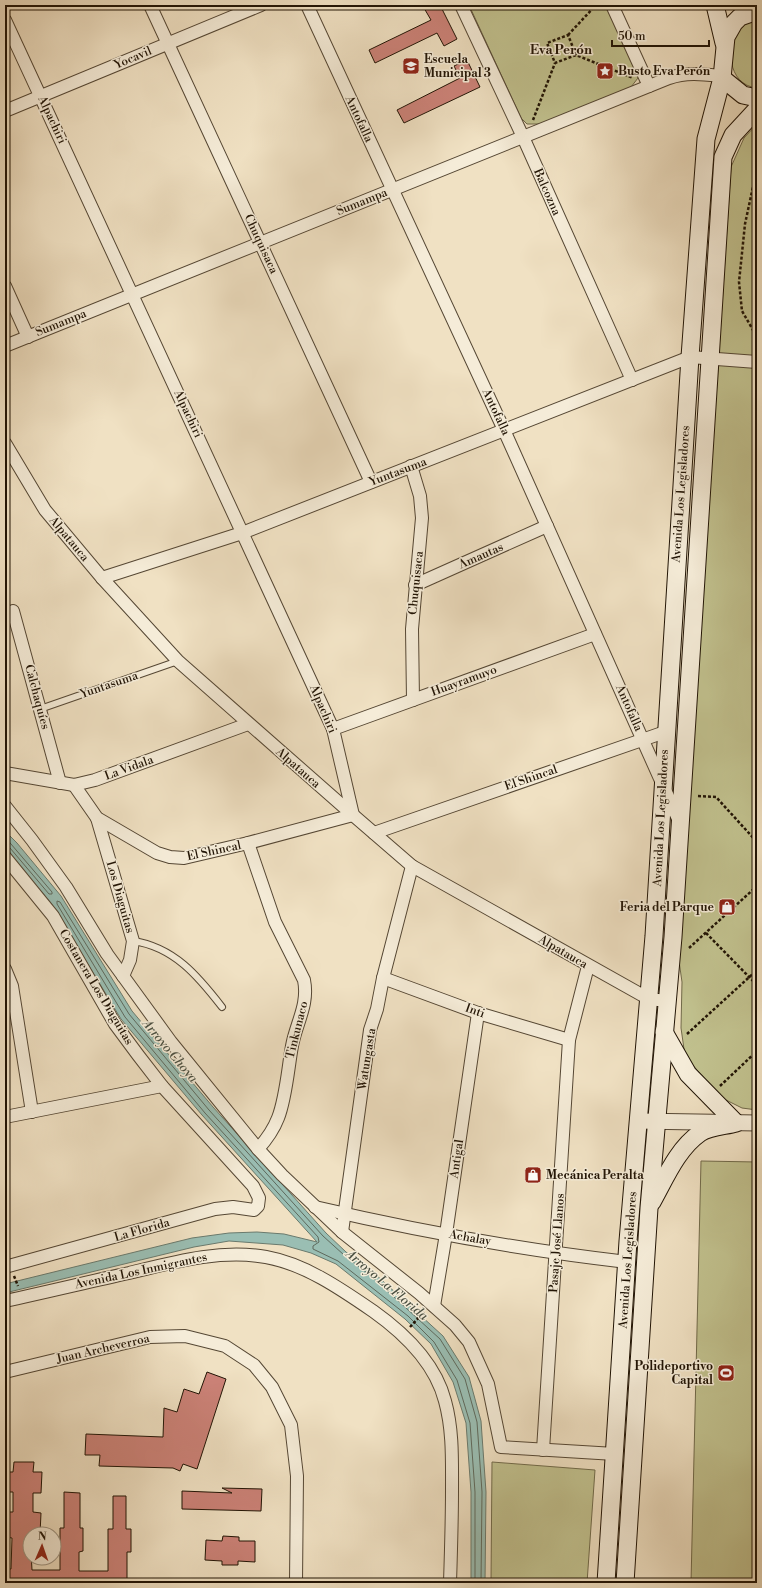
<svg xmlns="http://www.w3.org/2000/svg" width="762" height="1588" font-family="'Libre Bodoni',serif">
	<rect width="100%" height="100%" fill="#f0e1c3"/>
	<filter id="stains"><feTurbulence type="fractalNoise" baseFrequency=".005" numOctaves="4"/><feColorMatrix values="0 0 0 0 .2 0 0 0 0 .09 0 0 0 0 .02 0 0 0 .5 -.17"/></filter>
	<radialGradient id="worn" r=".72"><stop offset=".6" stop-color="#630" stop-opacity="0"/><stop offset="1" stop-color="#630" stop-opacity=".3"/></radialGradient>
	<g fill="#c1c18e" stroke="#716a4a">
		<polygon points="469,5 607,5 638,70 638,78 631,87 540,124 527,124 521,118"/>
		<path d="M757,20V88C727,85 724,44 743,26C747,22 752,21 757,20Z"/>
		<polygon points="757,124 757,1110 742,1108 720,1097 685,1056 681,1028 682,982 679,961 731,167 744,138"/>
		<polygon points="701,1161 757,1162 757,1583 691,1583"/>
		<polygon points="492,1462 595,1470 587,1583 491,1583"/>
	</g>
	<polygon fill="#9abeb3" stroke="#6a7a6d" points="5,831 17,843 61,896 132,1011 213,1107 326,1233 346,1252 374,1273 443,1336 469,1377 481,1421 486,1492 485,1583 471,1583 471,1492 466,1423 453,1382 431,1344 405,1319 336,1264 311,1253 283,1245 229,1241 194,1247 5,1293 5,1284 192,1238 229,1233 257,1232 284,1234 317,1242 202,1115 121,1019 51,903 5,849"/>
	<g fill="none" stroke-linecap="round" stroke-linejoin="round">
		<g stroke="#5e695c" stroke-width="1">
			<polyline points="5,837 52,892 52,894 49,894 10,848 5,847"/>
			<polyline points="475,1583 475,1492 470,1423 457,1380 434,1342 408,1316 338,1261 313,1249 313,1246 319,1242 318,1237 205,1113 125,1017 57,904 57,901 60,902 129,1014 209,1110 323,1236 344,1255 371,1276 440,1339 465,1379 477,1422 482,1492 481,1583"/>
		</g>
	</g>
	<g fill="#cc8278" stroke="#211405">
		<polygon points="430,5 440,5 457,39 444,46 437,33 375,63 369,50 431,20 424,8"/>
		<polygon points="467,60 480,87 404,123 397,110 460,78 454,66"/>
		<polygon points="207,1372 226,1379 197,1469 183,1464 180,1471 173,1468 99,1466 100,1455 85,1455 86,1434 163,1437 164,1408 177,1412 184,1389 199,1394"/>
		<polygon points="14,1462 34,1462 33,1472 42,1472 41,1493 33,1493 33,1512 41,1513 40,1534 30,1534 32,1570 60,1570 60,1528 64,1528 64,1492 80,1493 80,1528 83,1528 83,1551 79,1552 79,1571 108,1571 108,1529 113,1529 113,1496 126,1496 126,1529 131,1529 131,1552 127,1552 127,1583 5,1583 5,1569 11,1569 12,1538 5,1537 5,1512 13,1512 13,1492 5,1492 5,1472 13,1472"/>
		<polygon points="222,1488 262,1489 261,1511 182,1509 182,1491 232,1493"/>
		<polygon points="223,1536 239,1537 239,1541 255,1541 255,1562 238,1561 238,1565 222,1565 222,1561 205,1560 206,1540 222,1541"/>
	</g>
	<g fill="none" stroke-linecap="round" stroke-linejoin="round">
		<g stroke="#554734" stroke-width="8">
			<g id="service">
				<polyline points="40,709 178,661"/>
				<path d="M133,941C174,947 198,976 222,1007"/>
			</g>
		</g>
		<g stroke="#554734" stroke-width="14">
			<g id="minor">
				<polyline points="150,5 371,482"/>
				<polyline points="307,5 504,430 679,821"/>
				<polyline points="461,5 523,137 632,380"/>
				<polyline points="612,5 649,86"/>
				<polyline points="5,20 333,729 353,815 248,843 184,858 170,857 157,853 97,818 74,785"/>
				<polyline points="5,111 261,5"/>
				<polyline points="5,286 28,337"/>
				<path d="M5,346L669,78C687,72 702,74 721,76"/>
				<polyline points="5,443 45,510 102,578 178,661 353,815 412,866 649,999 667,1001"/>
				<polyline points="411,466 420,496 422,518 412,629 413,700"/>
				<polyline points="102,578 242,533 690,357 757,362"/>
				<polyline points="415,585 547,526"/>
				<polyline points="13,611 60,783"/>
				<polyline points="333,729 595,634"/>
				<polyline points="5,773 74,785 95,780 248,724"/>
				<polyline points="5,806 32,840 66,887 107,954 171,1042 258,1149 282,1175 342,1232 419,1293 455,1325 469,1342 488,1384 501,1447 615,1454"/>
				<polyline points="97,818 133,941 130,960 123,976"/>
				<polyline points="374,833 665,732"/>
				<path d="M248,843L275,922L304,980C309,1005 296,1023 292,1046C288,1068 286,1098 278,1118C273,1131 267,1139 258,1149"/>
				<polyline points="5,857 53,916 115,1024 138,1055 162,1086 253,1186 259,1198 258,1206 254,1210 233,1207 215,1209 5,1267"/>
				<polyline points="5,969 12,986 32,1112"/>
				<polyline points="383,978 478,1013 569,1040"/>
				<polyline points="5,1117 162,1086"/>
				<path d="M315,1207C418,1231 522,1250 627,1262"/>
				<polyline points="342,1232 370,1030 377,1009 383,978 412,866"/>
				<path d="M5,1301C47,1292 88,1282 129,1273C174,1262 220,1249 266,1257C305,1264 341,1289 373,1311C404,1333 435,1362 445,1401C453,1430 452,1459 452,1490C452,1521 451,1552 450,1583"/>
				<polyline points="434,1306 446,1234 478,1013"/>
				<polyline points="5,1372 150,1337 185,1336 225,1346 254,1365 272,1387 291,1425 297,1476 296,1583"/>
				<polyline points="543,1450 569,1040 588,966"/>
			</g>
		</g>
		<g stroke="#554734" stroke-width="17">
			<polyline id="tertiary" points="638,1121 757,1123"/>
		</g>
		<g stroke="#211405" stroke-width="19">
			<g id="secondary">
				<polyline points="715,5 724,43"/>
				<polyline points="722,78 743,95 757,98"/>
				<path d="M652,1202C665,1179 677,1149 700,1133C709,1127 725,1126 736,1123L688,1074L664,1032"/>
				<polyline points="606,1583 628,1241 654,936 690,357 706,139 722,78 726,37 734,23 740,17 757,11"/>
				<polyline points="625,1583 649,1208 673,937 723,157 733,135 757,109"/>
			</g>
		</g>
		<g stroke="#211405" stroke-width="2.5" stroke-dasharray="3 2" stroke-linecap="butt">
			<polyline points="568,35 596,5"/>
			<polyline points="576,55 568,35 547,43 555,63 576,55 633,78"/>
			<polyline points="533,120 555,63"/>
			<polyline points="757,168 745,224 739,282 742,311 753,330 757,332"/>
			<polyline points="698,796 716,797 757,842"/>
			<polyline points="706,933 757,985"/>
			<polyline points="689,948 757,886"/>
			<polyline points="687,1034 757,970"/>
			<polyline points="720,1086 757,1051"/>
			<polyline points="14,1276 18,1286"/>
			<polyline points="410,1327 424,1312"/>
		</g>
		<use href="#service" stroke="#f5ecd8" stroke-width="6"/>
		<use href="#minor" stroke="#f5ecd8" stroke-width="12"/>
		<use href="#tertiary" stroke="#f5ecd8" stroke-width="15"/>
		<use href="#secondary" stroke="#f5ecd8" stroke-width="17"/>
	</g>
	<defs>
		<g id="school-square" transform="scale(0.9)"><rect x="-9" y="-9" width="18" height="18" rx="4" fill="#8f2418" stroke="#f5ecd8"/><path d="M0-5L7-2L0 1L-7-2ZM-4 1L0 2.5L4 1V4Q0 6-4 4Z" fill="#fff"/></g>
		<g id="sight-square" transform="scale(0.9)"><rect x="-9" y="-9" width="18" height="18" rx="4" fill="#8f2418" stroke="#f5ecd8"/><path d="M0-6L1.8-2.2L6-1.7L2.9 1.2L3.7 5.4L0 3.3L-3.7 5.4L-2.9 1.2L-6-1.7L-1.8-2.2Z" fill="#fff"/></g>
		<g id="shop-square" transform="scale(0.9)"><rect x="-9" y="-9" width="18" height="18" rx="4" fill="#8f2418" stroke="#f5ecd8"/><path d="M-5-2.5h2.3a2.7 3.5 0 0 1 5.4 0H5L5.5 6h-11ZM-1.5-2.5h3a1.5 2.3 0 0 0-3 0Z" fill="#fff"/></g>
		<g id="stadium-square" transform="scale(0.9)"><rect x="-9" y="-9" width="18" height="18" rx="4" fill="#8f2418" stroke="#f5ecd8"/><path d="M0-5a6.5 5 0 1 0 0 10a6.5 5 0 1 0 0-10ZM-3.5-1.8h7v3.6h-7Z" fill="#fff"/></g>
	</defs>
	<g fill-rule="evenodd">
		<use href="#school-square" x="411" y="66"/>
		<use href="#sight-square" x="605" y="71"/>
		<use href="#shop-square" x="727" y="907"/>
		<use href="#shop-square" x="533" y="1175"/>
		<use href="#stadium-square" x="726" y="1373"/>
	</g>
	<g text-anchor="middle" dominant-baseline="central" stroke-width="3" stroke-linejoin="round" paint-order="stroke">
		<g font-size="12" fill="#211405" stroke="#f5ecd8">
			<text transform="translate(133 58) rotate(-23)">Yocavil</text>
			<text transform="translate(359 119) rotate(65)">Antofalla</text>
			<text transform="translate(52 120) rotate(65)">Alpachiri</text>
			<text transform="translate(547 192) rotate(66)">Balcozna</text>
			<text transform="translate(362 202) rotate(-22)">Sumampa</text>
			<text transform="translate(261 244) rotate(65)">Chuquisaca</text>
			<text transform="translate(61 323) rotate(-22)">Sumampa</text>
			<text transform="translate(496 412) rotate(65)">Antofalla</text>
			<text transform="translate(188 414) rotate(65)">Alpachiri</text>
			<text transform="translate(398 472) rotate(-21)">Yuntasuma</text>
			<text transform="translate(681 494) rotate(-86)">Avenida Los Legisladores</text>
			<text transform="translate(69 539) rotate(50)">Alpatauca</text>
			<text transform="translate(481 556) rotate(-24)">Amautas</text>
			<text transform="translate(416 583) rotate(-84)">Chuquisaca</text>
			<text transform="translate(464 681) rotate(-20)">Huayramuyo</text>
			<text transform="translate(109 685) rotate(-19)">Yuntasuma</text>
			<text transform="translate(37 697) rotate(75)">Calchaquíes</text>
			<text transform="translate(629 708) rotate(66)">Antofalla</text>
			<text transform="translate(323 709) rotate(67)">Alpachiri</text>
			<text transform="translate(129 768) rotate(-20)">La Vidala</text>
			<text transform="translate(298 768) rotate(41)">Alpatauca</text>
			<text transform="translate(531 778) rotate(-19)">El Shincal</text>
			<text transform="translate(661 818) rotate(-87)">Avenida Los Legisladores</text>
			<text transform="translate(214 851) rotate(-12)">El Shincal</text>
			<text transform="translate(120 897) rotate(74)">Los Diaguitas</text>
			<text transform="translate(563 952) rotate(30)">Alpatauca</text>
			<text transform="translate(96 987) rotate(59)">Costanera Los Diaguitas</text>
			<text transform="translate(475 1011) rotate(19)">Inti</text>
			<text transform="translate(297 1030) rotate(-76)">Tinkunaco</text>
			<text transform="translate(367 1059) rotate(-81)">Watungasta</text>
			<text transform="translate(457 1159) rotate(-82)">Antigal</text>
			<text transform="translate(142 1230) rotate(-16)">La Florida</text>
			<text transform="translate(470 1238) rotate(10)">Achalay</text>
			<text transform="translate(557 1243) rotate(-86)">Pasaje José Llanos</text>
			<text transform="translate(628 1260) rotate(-86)">Avenida Los Legisladores</text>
			<text transform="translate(141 1271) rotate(-12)">Avenida Los Inmigrantes</text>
			<text transform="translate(103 1349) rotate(-13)">Juan Archeverroa</text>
		</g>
		<g font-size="12" font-weight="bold" fill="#211405" stroke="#f5ecd8" text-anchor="start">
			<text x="424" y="59">Escuela<tspan x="424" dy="14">Municipal 3</tspan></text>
			<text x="618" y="71">Busto Eva Perón</text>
			<text x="714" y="907" text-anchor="end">Feria del Parque</text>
			<text x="546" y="1175">Mecánica Peralta</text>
			<text x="713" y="1366" text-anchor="end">Polideportivo<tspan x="713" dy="14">Capital</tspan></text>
		</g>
		<g font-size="13" font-weight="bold" fill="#211405" stroke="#f5ecd8">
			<text x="561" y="50">Eva Perón</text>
		</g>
		<g font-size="13" font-style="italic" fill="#4b5042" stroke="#f5ecd8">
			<text transform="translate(170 1051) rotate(50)">Arroyo Choya</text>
			<text transform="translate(387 1285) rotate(40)">Arroyo La Florida</text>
		</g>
	</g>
	<rect width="762" height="1588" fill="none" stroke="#f0e1c3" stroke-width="20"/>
	<rect x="6" y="6" width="750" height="1576" fill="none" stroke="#211405" stroke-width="2"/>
	<rect x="10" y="10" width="742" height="1568" fill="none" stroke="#211405"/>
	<g transform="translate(42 1546) rotate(2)"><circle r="19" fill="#f5ecd8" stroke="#a09684"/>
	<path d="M0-3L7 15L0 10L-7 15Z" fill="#8f2418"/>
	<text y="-6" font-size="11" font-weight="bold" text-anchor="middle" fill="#211405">N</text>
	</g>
	<path d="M612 40v6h97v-6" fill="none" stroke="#211405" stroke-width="2"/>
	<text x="618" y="40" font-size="12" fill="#211405" stroke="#f5ecd8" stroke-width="3" paint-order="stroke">50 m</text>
	<rect width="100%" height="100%" filter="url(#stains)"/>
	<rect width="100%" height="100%" fill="url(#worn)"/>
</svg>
